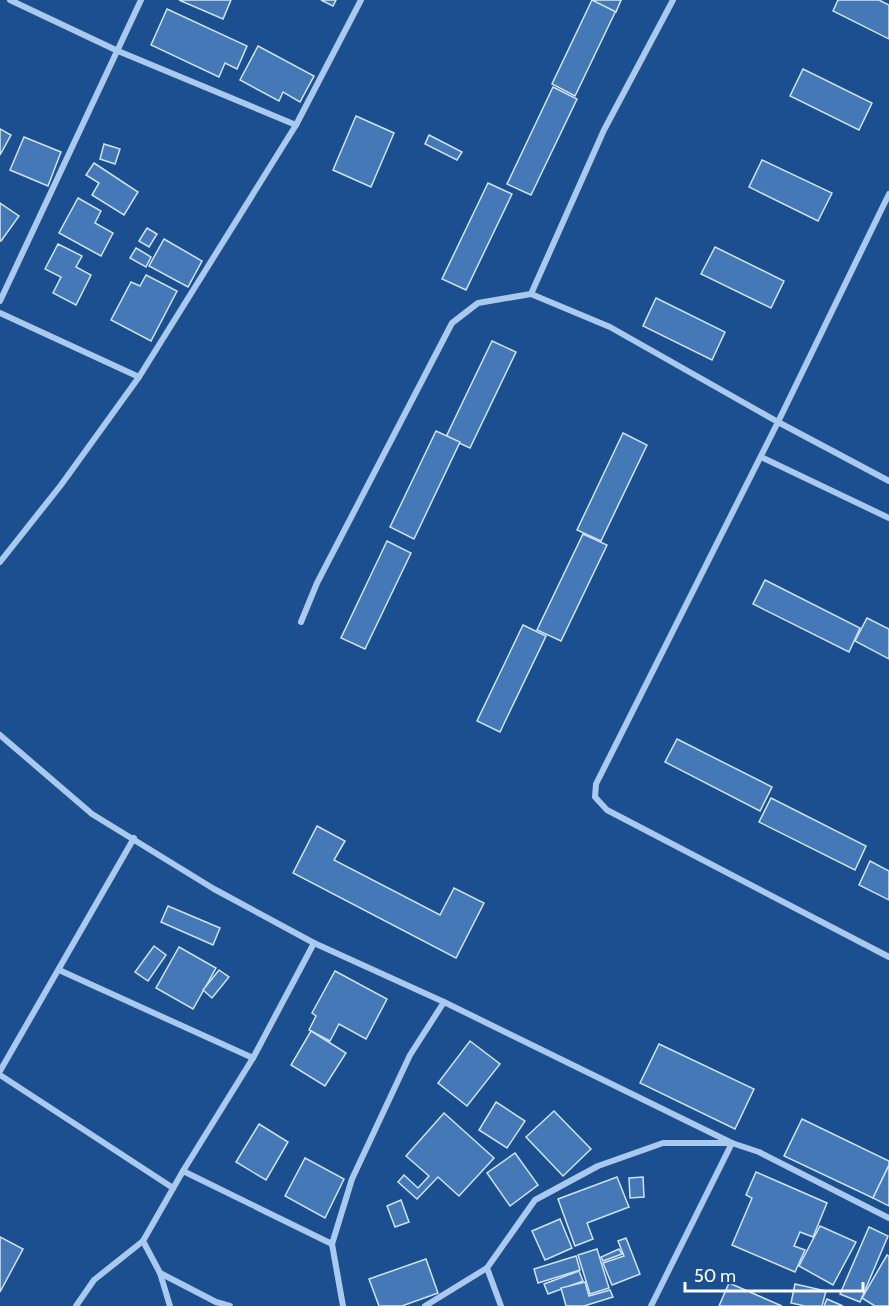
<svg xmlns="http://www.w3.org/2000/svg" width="889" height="1306" font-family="Cabin,sans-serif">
	<rect width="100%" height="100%" fill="#1b4f8f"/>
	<g fill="#4478b7" stroke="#cfe3fa" stroke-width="1.5">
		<polygon points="179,0 231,0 223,19"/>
		<polygon points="321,0 336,0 333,6"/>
		<polygon points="592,0 621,0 575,96 552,84"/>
		<polygon points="592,0 621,0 616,12"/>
		<polygon points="838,0 879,0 889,5 889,39 833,11"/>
		<polygon points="167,9 247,46 237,69 225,63 219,77 151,45"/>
		<polygon points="258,46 314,76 300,102 283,92 279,101 240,80"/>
		<polygon points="803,69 872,103 859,130 790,96"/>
		<polygon points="553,87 577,99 531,195 507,184"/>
		<polygon points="356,116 394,133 371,187 333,170"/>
		<polygon points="0,129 11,135 0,155"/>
		<polygon points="429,135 462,152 457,160 425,144"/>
		<polygon points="24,137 61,152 48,186 10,170"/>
		<polygon points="104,144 120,149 115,164 100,159"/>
		<polygon points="762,160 832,193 818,221 749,187"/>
		<polygon points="94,163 138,192 124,215 92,195 99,183 86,175"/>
		<polygon points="488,183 512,194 466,290 442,279"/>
		<polygon points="78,198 101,211 95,223 113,233 101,256 59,233"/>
		<polygon points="0,203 19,216 1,241 0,240"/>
		<polygon points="147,228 157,234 149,247 139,241"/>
		<polygon points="164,239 202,261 188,287 149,266"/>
		<polygon points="58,244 82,256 76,267 91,275 76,305 53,293 61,277 45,269"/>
		<polygon points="715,247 784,281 771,308 701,274"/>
		<polygon points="136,248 151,257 146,267 130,258"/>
		<polygon points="146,275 177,291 151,341 111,320 131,282 140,286"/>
		<polygon points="656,298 725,332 712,360 643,326"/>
		<polygon points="492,341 516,352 470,448 446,437"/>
		<polygon points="436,431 460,442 414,539 390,527"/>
		<polygon points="623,433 647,445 601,541 577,530"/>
		<polygon points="583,534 607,545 561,641 537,630"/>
		<polygon points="387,541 411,553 365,649 341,638"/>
		<polygon points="765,580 860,628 849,652 753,604"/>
		<polygon points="867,618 889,629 889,659 855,641"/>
		<polygon points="523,625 546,636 500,732 477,721"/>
		<polygon points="677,739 772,787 760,811 665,762"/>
		<polygon points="771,798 866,846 855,870 759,822"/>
		<polygon points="317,826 345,841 334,860 440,915 454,888 484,903 456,958 293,873"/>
		<polygon points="870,861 889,871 889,900 859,885"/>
		<polygon points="168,906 220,928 213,945 161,922"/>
		<polygon points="154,946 166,955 148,981 135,972"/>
		<polygon points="179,947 216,968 193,1009 156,988"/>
		<polygon points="219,970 229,977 212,998 203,990"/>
		<polygon points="335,971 387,999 366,1039 339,1024 330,1041 309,1030 316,1016 312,1013"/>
		<polygon points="311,1031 346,1053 325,1086 291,1065"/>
		<polygon points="470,1041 500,1064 467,1106 438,1083"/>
		<polygon points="659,1044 754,1089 735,1129 640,1083"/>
		<polygon points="496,1102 525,1121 507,1148 479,1130"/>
		<polygon points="554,1111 591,1149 563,1176 526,1137"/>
		<polygon points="444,1113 494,1158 459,1196 438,1177 417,1199 398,1182 404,1175 418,1188 429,1176 406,1156"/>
		<polygon points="802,1119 889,1161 889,1165 873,1198 784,1156"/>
		<polygon points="259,1124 288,1142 266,1180 236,1162"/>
		<polygon points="515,1153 538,1185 510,1206 487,1173"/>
		<polygon points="305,1158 344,1179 325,1218 285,1196"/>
		<polygon points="889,1165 889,1206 873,1198"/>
		<polygon points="756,1172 827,1203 813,1237 800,1232 794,1246 805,1250 795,1272 732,1245 752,1198 746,1195"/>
		<polygon points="617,1177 629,1207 587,1223 593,1239 575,1246 558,1199"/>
		<polygon points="643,1177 644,1197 630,1198 629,1178"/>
		<polygon points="401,1200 409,1222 395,1227 387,1206"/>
		<polygon points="560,1219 572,1248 545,1260 532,1231"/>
		<polygon points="820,1226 856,1242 833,1285 799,1266"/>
		<polygon points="869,1227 888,1236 860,1302 840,1294"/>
		<polygon points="0,1237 23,1249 0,1292"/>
		<polygon points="626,1238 640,1274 612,1285 603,1263 624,1256 618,1241"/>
		<polygon points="597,1249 609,1288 590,1294 578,1255"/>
		<polygon points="619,1249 622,1254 603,1261 601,1257"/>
		<polygon points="887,1255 889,1256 889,1306 875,1306 862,1298"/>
		<polygon points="576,1256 580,1270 538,1283 534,1269"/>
		<polygon points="426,1259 438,1293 402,1306 379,1306 369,1279"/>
		<polygon points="579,1271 583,1281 548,1294 544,1284"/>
		<polygon points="585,1282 589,1296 610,1290 613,1297 584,1306 566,1306 561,1288"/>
		<polygon points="729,1283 782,1306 719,1306"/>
		<polygon points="795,1284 826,1291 822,1306 805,1306 791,1303"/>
		<polygon points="827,1299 843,1306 824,1306"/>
	</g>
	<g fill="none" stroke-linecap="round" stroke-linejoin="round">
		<g stroke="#a9c9ee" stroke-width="6">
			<polyline points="10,0 118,51 296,125"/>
			<polyline points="673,0 604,130 531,294 610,327 778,422 889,194"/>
			<polyline points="0,301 141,0"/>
			<polyline points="0,313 139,377"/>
			<polyline points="761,457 889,518"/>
			<polyline points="889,481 778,422 596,784 595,797 607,810 889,957"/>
			<polyline points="0,562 61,485 139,377 296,125 361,0"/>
			<polyline points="301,622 317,583 452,323 478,303 531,294"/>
			<polyline points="0,735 92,814 214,889 314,943 444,1002 732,1143 759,1152 889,1218"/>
			<polyline points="59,970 253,1058"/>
			<polyline points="0,1071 134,838"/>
			<polyline points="0,1075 173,1188"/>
			<polyline points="183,1171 332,1244"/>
			<polyline points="143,1241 160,1273 170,1306"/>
			<polyline points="487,1268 501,1306"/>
			<polyline points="160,1273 216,1302 230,1306"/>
			<polyline points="76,1306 94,1280 143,1241 183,1171 253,1058 314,943"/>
			<polyline points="343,1306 332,1244 352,1179 410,1055 444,1002"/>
			<polyline points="425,1306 487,1268 535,1200 598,1166 663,1143 732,1143 651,1306"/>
		</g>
	</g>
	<path d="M685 1282v9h178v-9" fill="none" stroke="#ffffff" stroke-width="3"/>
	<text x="694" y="1282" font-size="18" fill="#ffffff" stroke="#1b4f8f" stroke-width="4.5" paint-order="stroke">50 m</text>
</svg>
